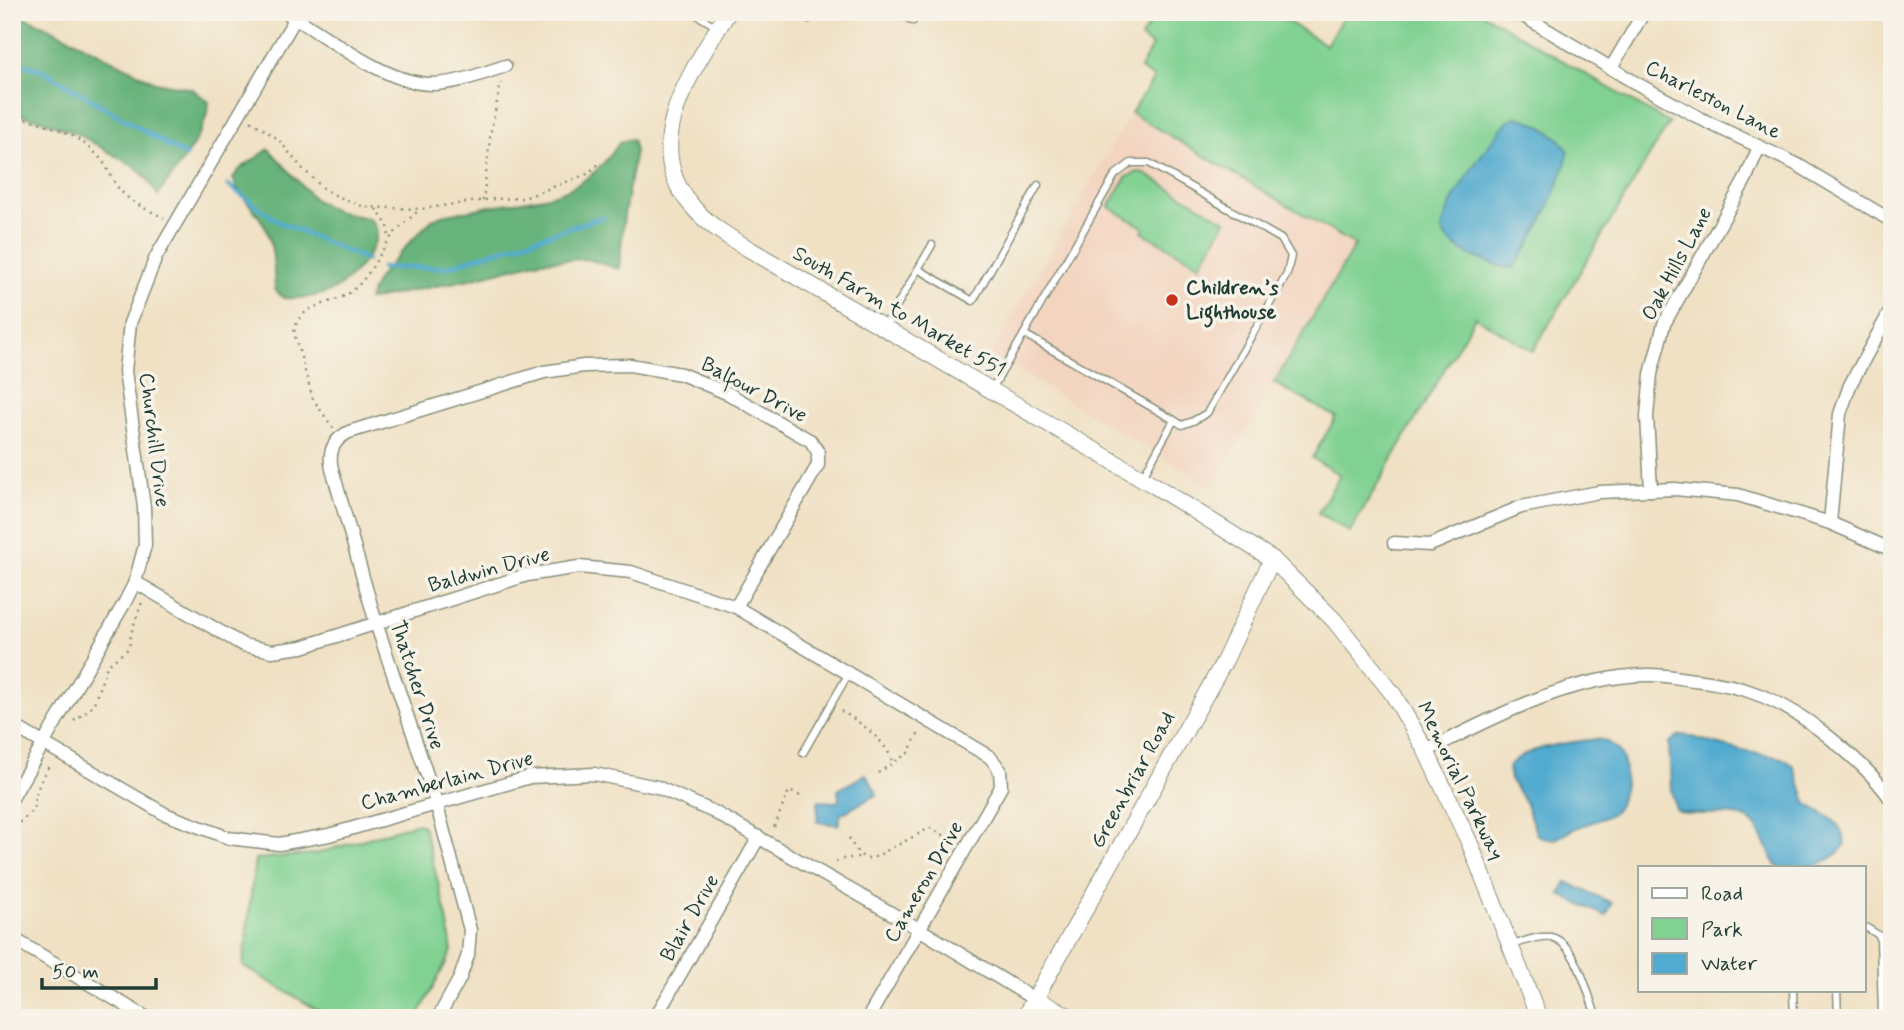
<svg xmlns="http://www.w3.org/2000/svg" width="1904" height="1030" font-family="Mynerve,sans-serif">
	<rect width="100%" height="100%" fill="#f7f3e8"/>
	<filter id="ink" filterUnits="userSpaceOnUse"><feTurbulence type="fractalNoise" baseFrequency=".0143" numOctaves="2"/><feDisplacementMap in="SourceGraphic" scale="14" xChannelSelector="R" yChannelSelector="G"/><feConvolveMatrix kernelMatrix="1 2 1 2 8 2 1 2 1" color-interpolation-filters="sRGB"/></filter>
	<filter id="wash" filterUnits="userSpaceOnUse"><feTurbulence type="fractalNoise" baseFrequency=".00686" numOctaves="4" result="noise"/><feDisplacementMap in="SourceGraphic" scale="28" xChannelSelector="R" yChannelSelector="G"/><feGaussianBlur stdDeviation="1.57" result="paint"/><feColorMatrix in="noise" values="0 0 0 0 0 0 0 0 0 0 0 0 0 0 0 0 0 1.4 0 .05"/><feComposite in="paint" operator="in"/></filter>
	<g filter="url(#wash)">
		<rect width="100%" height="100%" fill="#f0e1c4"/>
		<polygon fill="#f3d4bf" points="1131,113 1355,245 1213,487 990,355"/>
		<g fill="#80d192" stroke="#508763" stroke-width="2">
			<polygon points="1156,12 1272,12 1326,45 1346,12 1480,12 1669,123 1533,351 1475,317 1350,532 1318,513 1340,475 1312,458 1336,417 1274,383 1355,245 1131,113 1154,78 1140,69 1152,46 1141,38"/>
			<polygon points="1138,172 1145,174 1226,221 1200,265 1142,232 1144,228 1109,207 1126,177"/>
			<polygon points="418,823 424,827 447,918 452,951 417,1018 331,1018 243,966 255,859 315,854"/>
		</g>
		<g fill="#68b37c" stroke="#447858" stroke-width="2">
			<path d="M12,12L48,27L155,82L192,89L209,102C206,135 177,168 158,195L145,176L136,168L78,134L42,120L12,113Z"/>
			<path d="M632,139L635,151L624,215L619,269L587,259L540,261L470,279L368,300C371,294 373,287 377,281C380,274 430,220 435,218C444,213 461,212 471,210C537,195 577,206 620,142Z"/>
			<path d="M269,149L315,200L336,211L370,219C371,220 376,227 376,228C380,248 349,282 333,290C319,297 297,299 283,298L275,289C274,270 274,247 266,229C259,210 239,199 233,178L240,169Z"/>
		</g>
		<g fill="#51aacf" stroke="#387482" stroke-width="2">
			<path d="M1516,117C1533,120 1561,135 1568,151C1565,176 1533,244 1516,264C1512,269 1512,267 1507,268C1486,262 1453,252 1442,231C1445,203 1483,152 1501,129L1509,120Z"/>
			<path d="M1684,735L1742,751L1782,758L1793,765L1807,804C1825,814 1844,822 1845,845C1828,869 1803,867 1778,867C1769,855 1765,839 1756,827C1740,805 1701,820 1676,810L1671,789L1669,743L1678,736Z"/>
			<path d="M1597,739C1627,745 1628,769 1622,794C1620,802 1619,808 1612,813C1601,821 1585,823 1572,830C1566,833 1560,837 1553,840L1537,835L1525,802L1510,779L1508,768C1521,746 1574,742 1597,739Z"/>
			<polygon points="866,774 877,793 876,795 841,814 838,825 817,822 818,801 837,802 839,799 838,790"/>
			<polygon points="1566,882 1612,903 1606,916 1560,895"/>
		</g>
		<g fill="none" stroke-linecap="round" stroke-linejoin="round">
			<g stroke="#51aacf" stroke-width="4.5">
				<polyline points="12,61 42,70 186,156"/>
				<polyline points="228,185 279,222 367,260"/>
				<polyline points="382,268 446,267 603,217"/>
			</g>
		</g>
	</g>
	<g filter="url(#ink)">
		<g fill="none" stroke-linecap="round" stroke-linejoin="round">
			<g stroke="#888f7c" stroke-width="9">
				<g id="lane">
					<polyline points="692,12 717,27"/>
					<polyline points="897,12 913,21"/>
					<polyline points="809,19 813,12"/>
					<polyline points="918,269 973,301 1038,185"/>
					<polyline points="885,326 932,245"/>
					<polyline points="1024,334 1115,175 1131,163 1149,163 1281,239 1291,256 1287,274 1207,413 1193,421 1182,425 1174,420"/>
					<polyline points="992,389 1024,334 1174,420 1143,476"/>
					<polyline points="803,753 849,673"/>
					<polyline points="1864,926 1880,936 1882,1018"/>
					<path d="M1512,945C1524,942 1538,935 1551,937C1577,943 1588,996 1597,1018"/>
					<polyline points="1793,990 1794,1018"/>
					<polyline points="1837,990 1838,1018"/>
				</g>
			</g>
			<g stroke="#888f7c" stroke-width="15">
				<g id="street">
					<path d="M286,12C325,35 386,84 431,84C456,84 481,74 505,66"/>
					<polyline points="1517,12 1634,82 1709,123 1796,164 1892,221"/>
					<polyline points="1611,68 1644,12"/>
					<polyline points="1651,490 1647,416 1651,374 1664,324 1745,180 1759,147"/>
					<polyline points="1830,523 1840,414 1850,385 1892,308"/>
					<polyline points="1394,543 1430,545 1521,507 1599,492 1675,489 1738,495 1830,523 1892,550"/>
					<polyline points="135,582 243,645 272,651 302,647 527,575 579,567 631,572 736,607 990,757 1000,770 1001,787 868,1018"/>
					<polyline points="12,725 165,814 229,838 279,844 329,835 530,777 594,774 657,787 714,812 919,929 1034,999"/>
					<path d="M1426,751C1495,717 1567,677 1646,675C1662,674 1678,678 1694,680C1746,685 1783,701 1824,733C1849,753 1875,775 1892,801"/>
					<polyline points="12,798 125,602 135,582 145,545 144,507 125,371 130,323 156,257 299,12"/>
					<polyline points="12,938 147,1018"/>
					<path d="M438,1018L460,978L468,955L470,930L436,802L376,623L332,469C328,452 333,440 349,432L544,372L584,366L630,365L681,374L729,394L811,441L818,452V465L736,607"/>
					<polyline points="655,1018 759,837"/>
				</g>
			</g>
			<g stroke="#888f7c" stroke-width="18">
				<g id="secondary">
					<path d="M728,12C694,69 637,144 692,206C711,229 741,244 766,259L1152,484L1272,559L1334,620L1393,694L1426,751L1470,844L1539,1018"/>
					<polyline points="1034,999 1072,1018"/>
					<polyline points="1024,1018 1225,660 1272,559"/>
				</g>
			</g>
			<g stroke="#888f7c" stroke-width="2.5" stroke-dasharray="2 5" stroke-linecap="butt">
				<path d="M12,116C42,121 78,133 99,157C110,169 113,186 126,196C137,206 151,211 164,218"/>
				<polyline points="251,121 278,139 301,167 323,188 335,195 364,207 420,209 493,199 524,198 587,174 600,163"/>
				<polyline points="483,201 491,130 501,83"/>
				<polyline points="376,209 388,226 389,240"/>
				<path d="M333,428L313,399L294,333C298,304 325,307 346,295C367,282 376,259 389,240C397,228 410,219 420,209"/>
				<path d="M841,711C860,722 889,742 893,765"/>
				<polyline points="74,721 93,706 107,666 129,648 131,633 142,602"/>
				<polyline points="878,773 908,753 919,732"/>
				<polyline points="774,827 789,791 803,797"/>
				<path d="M12,834L13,829L34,809C34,792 42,779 50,764"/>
				<path d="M849,838C855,848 859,860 873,858L930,828L951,839"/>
				<path d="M836,862C841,857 854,859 861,856"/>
			</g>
			<use href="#lane" stroke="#fff" stroke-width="6"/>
			<use href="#street" stroke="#fff" stroke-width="12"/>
			<use href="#secondary" stroke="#fff" stroke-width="16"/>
		</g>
	</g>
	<circle fill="#c8321e" stroke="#f7f3e8" stroke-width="2.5" cx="1172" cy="300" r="7"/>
	<g text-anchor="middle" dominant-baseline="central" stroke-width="7" stroke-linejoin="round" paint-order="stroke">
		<g font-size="21" fill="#1f3d34" stroke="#f7f3e8">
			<text transform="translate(1713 100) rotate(27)">Charleston Lane</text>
			<text transform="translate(1677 264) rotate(-62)">Oak Hills Lane</text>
			<text transform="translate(899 312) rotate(30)">South Farm to Market 551</text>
			<text transform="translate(754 390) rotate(28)">Balfour Drive</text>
			<text transform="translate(154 440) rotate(83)">Churchill Drive</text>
			<text transform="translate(489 570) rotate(-15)">Baldwin Drive</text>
			<text transform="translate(417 685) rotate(72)">Thatcher Drive</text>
			<text transform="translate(1133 780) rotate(-61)">Greenbriar Road</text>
			<text transform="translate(447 781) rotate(-15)">Chamberlain Drive</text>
			<text transform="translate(1460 781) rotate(64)">Memorial Parkway</text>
			<text transform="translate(924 882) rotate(-60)">Cameron Drive</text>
			<text transform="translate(690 918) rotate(-60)">Blair Drive</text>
		</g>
		<g font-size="21" font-weight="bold" fill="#1f3d34" stroke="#f7f3e8" text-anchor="start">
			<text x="1186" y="288">Children’s<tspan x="1186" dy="24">Lighthouse</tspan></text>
		</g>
	</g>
	<rect width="1904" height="1030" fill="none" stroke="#f7f3e8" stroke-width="42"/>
	<rect x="1638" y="866" width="228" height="126" fill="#f7f3e8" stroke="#a1aaa0" stroke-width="2"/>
	<rect x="1652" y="888" width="35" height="10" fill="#ffffff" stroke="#a1aaa0" stroke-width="2"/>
	<text x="1701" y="900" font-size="21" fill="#1f3d34">Road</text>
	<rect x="1652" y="918" width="35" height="21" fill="#80d192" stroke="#a1aaa0" stroke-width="2"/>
	<text x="1701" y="936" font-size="21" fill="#1f3d34">Park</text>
	<rect x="1652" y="953" width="35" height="21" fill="#51aacf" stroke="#a1aaa0" stroke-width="2"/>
	<text x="1701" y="970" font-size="21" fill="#1f3d34">Water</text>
	<path d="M42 978v10h114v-10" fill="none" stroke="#1f3d34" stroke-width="3.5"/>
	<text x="52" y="978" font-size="21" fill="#1f3d34" stroke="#f7f3e8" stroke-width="5" paint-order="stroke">50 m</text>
</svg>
